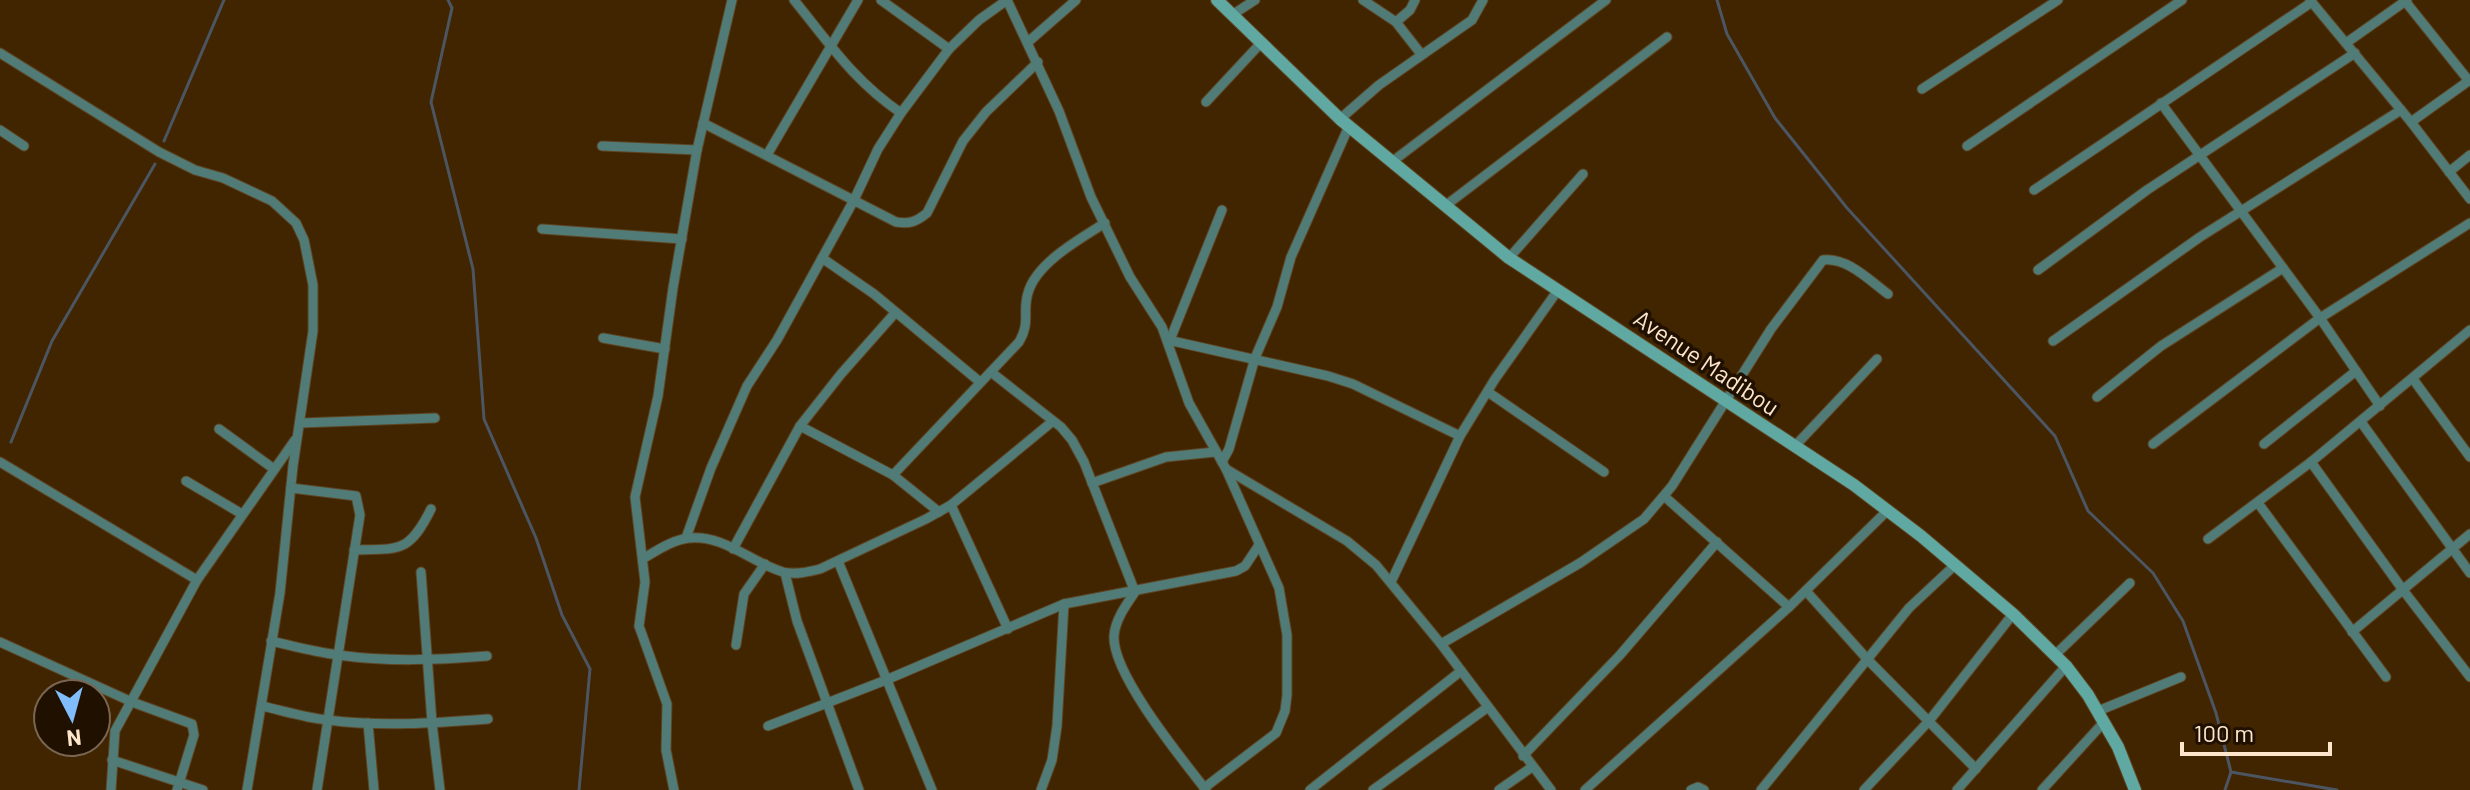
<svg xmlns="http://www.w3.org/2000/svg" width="2470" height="790" font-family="Barlow,sans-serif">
	<rect width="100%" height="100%" fill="#402500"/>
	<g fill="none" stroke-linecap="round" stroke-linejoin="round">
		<g stroke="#4c5662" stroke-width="3">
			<polyline points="448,0 452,8 431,102 473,269 484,419 536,538 562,615 590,669 579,790"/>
			<polyline points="1717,0 1727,34 1775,118 1847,208 2055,436 2088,511 2153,573 2183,621 2216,713 2231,772 2225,790"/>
			<polyline points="164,141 224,0"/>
			<polyline points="11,442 52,341 155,164"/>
			<polyline points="2231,772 2337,790"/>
		</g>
		<g stroke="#5e4421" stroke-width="11">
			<g id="street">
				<path d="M794,0C829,43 854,81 901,113"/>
				<polyline points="881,0 949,49"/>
				<polyline points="1363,0 1396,22 1421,54"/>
				<polyline points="2310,0 2411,122 2470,199"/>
				<polyline points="2405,1 2469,81"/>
				<polyline points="1232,15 1255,0"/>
				<polyline points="1396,22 1410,10 1415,0"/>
				<polyline points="1028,42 1076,0"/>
				<polyline points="2346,43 2407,0"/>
				<polyline points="0,53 159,152 195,170 223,178 272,201 296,223 304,240 313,285 313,331 293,466 280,593 247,790"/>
				<polyline points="1922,89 2058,0"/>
				<polyline points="1206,102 1260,44"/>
				<polyline points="2161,103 2320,318 2380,406"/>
				<polyline points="1340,119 1379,85 1472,20 1483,0"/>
				<polyline points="2411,122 2470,80"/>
				<path d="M703,123L896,222C910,224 916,222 927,213L963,141L986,112L1038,62"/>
				<polyline points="0,130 24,146"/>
				<polyline points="602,146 697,150"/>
				<polyline points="1967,146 2182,0"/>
				<polyline points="767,155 858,0"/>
				<polyline points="1393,161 1606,0"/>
				<polyline points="2449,172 2470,155"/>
				<polyline points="2034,190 2312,2"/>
				<polyline points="1445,206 1667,37"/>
				<polyline points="542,229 682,239"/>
				<polyline points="822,258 874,294 980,382"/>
				<polyline points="1509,258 1583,174"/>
				<polyline points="2038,270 2147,190 2355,53"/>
				<polyline points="603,338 665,349"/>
				<polyline points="1168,340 1328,376 1353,384 1460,436"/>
				<polyline points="1170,340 1222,210"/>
				<polyline points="2053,341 2200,237 2401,110"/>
				<path d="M991,372L1061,427L1072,440L1084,462L1135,592C1126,605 1115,620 1114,636C1112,674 1182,759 1206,790"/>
				<polyline points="2413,379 2470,457"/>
				<polyline points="1488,392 1604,472"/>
				<polyline points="2097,397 2161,346 2283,268"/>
				<polyline points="2361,422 2470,573"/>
				<polyline points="301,423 435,418"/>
				<polyline points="800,426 893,475 939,512"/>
				<polyline points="219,429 274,469"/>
				<polyline points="2153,444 2320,318 2470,223"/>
				<polyline points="2264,444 2356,371"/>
				<polyline points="1794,447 1877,359"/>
				<polyline points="0,462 197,580"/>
				<polyline points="1222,462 1229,449 1255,358 1277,307 1291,257 1349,126"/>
				<polyline points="2311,462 2403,590 2470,677"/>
				<path d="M893,475L1019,342C1031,322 1022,312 1028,293C1036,263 1080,239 1105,223"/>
				<polyline points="186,481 242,514"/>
				<polyline points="1092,483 1166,457 1215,452"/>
				<polyline points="291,488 356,496 360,515 317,790"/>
				<polyline points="1664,496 1789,607"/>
				<polyline points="2258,503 2386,677"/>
				<polyline points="951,505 1008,629"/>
				<polyline points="686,538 711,468 747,386 777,340 854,200 878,149 901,113 949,49 979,20 1007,0 1059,111 1091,197 1130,277 1162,327 1189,403 1226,469 1347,541 1376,565 1441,644 1551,790"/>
				<polyline points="2208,539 2311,462 2470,330"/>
				<polyline points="733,549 800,426 841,374 895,313"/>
				<path d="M354,550C400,549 409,553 431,509"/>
				<path d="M644,558C658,550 672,540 689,538C723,534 752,563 783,572C795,575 808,572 820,569L926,519L951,505L1053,421"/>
				<polyline points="838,561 932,790"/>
				<polyline points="421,572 432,723 440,790"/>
				<polyline points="785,573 797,621 859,790"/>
				<polyline points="1391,582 1460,436 1495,379 1558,290"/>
				<polyline points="1806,591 1868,660 1976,769"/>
				<polyline points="2352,632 2470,534"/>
				<path d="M271,641C293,646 315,652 338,655C388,662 437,660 487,656"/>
				<polyline points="0,642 132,702 192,724 194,735 177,790"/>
				<path d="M1441,644L1580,563L1644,519L1672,486L1771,329L1823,260C1847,257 1869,280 1888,294"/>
				<polyline points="736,645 744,594 765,564"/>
				<polyline points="2055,655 2130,583"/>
				<path d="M262,706C284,711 306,718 328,720C381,727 435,723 488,719"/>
				<polyline points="2098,711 2181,677"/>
				<polyline points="368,723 374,790"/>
				<polyline points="768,726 886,680 1064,604 1236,571 1245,566 1259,545"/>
				<polyline points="1523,756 1620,655 1717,542"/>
				<polyline points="112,760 203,790"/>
				<polyline points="1204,788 1276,733 1285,711 1287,695 1287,635 1279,588 1226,469"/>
				<polyline points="111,790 115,731 197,580 295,440"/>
				<polyline points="674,790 666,750 667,704 639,626 645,582 635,497 658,396 673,288 697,150 732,0"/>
				<polyline points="1041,790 1052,760 1057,726 1064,604"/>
				<polyline points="1310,790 1461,671"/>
				<polyline points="1373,790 1488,707"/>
				<polyline points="1499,790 1532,767"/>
				<polyline points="1585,790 1789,607 1888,510"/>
				<polyline points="1691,790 1698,787 1704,790"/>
				<polyline points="1761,790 1909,608 1955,565"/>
				<polyline points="1864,790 1929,721 2013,614"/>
				<polyline points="1957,790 2066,666"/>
				<polyline points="2042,790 2104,722"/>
			</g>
		</g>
		<g stroke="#5e4421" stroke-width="14">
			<polyline id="secondary" points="1217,0 1340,119 1509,258 1854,485 1921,536 2013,614 2066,666 2088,695 2118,747 2135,790"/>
		</g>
		<use href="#street" stroke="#507b77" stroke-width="9"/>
		<use href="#secondary" stroke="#60a8a2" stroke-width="12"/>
	</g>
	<g text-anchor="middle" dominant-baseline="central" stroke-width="7" stroke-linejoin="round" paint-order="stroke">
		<g font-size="24" fill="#fee6cd" stroke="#201000">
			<text transform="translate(1707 362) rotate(34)">Avenue Madibou</text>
		</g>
	</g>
	<g transform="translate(72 718) rotate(174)"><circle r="38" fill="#201000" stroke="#796652" stroke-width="2"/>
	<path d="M0-6L14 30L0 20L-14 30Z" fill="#80bdfa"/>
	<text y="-12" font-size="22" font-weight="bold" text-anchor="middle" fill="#fee6cd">N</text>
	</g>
	<path d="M2182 742v12h148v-12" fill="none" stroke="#fee6cd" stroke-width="4"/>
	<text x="2194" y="742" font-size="24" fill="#fee6cd" stroke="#201000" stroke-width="6" paint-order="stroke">100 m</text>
</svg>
